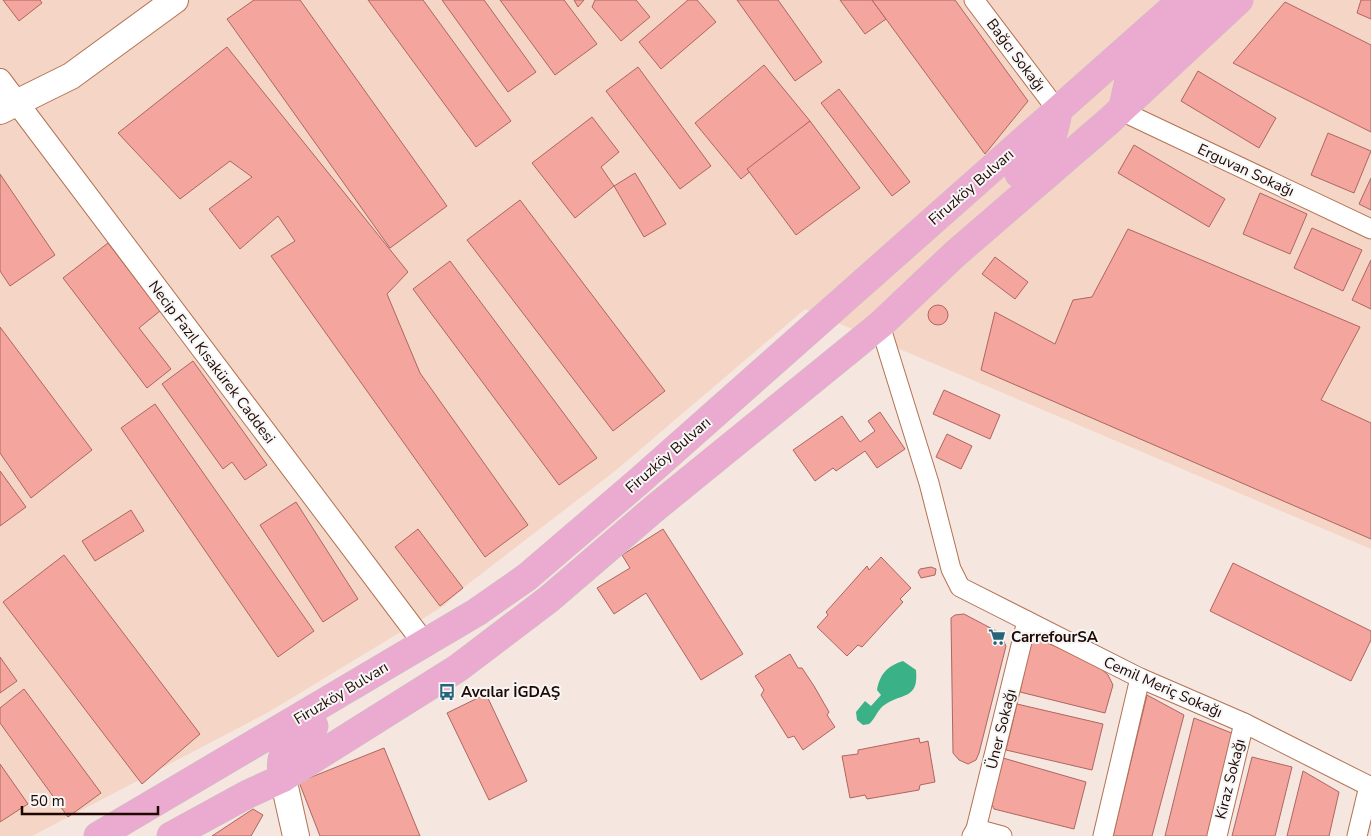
<svg xmlns="http://www.w3.org/2000/svg" width="1371" height="836" font-family="'Nunito Sans',sans-serif">
	<rect width="100%" height="100%" fill="#f5e6df"/>
	<polygon fill="#f5d5c6" points="0,0 1371,0 1371,549 805,309 615,471 463,588 445,605 267,713 32,836 0,836"/>
	<path fill="#3bb187" d="M903,661L916,670C919,701 901,692 883,706C877,711 875,719 869,724L863,725L857,720L856,712L865,701L871,706L881,695L877,690C880,674 887,666 903,661Z"/>
	<g fill="#f3a59e" stroke="#ae6660">
		<polygon points="3,0 40,0 42,3 19,21"/>
		<polygon points="254,0 300,0 447,206 390,248 227,19"/>
		<polygon points="368,0 423,0 511,121 476,147"/>
		<polygon points="442,0 484,0 536,72 508,92"/>
		<polygon points="500,0 564,0 597,44 555,75"/>
		<polygon points="574,0 584,0 578,7"/>
		<polygon points="595,0 636,0 650,17 621,41 592,7"/>
		<polygon points="688,0 697,0 716,22 661,69 639,42"/>
		<polygon points="737,0 778,0 822,62 795,81"/>
		<polygon points="840,0 872,0 886,19 865,34"/>
		<polygon points="872,0 955,0 1028,101 985,154"/>
		<polygon points="1361,0 1371,0 1371,19 1357,13"/>
		<polygon points="1285,2 1371,45 1371,132 1233,63"/>
		<polygon points="227,47 408,272 387,294 420,373 528,525 485,557 271,256 295,241 278,216 240,249 209,209 252,177 230,161 180,199 118,133"/>
		<polygon points="764,65 810,121 741,179 695,123"/>
		<polygon points="638,67 711,166 680,189 606,91"/>
		<polygon points="1198,71 1276,118 1259,148 1181,101"/>
		<polygon points="839,89 910,182 892,196 821,103"/>
		<polygon points="592,117 619,152 601,167 614,186 575,218 532,163"/>
		<polygon points="810,121 860,188 796,235 747,169"/>
		<polygon points="1328,133 1371,151 1354,193 1311,175"/>
		<polygon points="1134,145 1225,199 1209,227 1118,173"/>
		<polygon points="635,173 666,224 644,237 614,186"/>
		<polygon points="0,174 55,255 10,286 0,271"/>
		<polygon points="1371,178 1371,210 1359,204"/>
		<polygon points="1260,193 1307,214 1290,254 1243,234"/>
		<polygon points="520,200 665,391 613,431 467,240"/>
		<polygon points="1312,228 1362,250 1343,291 1294,268"/>
		<polygon points="1128,229 1360,327 1321,400 1371,423 1371,539 981,370 995,312 1055,344 1073,300 1092,297"/>
		<polygon points="108,243 160,311 139,328 171,369 147,388 63,278"/>
		<polygon points="995,257 1028,282 1015,299 982,274"/>
		<polygon points="1371,260 1371,309 1352,300"/>
		<polygon points="450,261 597,458 559,485 413,289"/>
		<circle cx="938" cy="315" r="10"/>
		<polygon points="0,327 92,450 31,498 0,453"/>
		<polygon points="193,361 267,465 245,480 232,462 223,469 162,384"/>
		<polygon points="944,390 1000,415 990,439 933,414"/>
		<polygon points="155,404 314,631 278,657 121,428"/>
		<polygon points="880,412 905,449 877,468 865,451 836,471 833,468 815,481 793,450 842,416 860,442 875,431 868,421"/>
		<polygon points="947,434 972,446 961,469 936,457"/>
		<polygon points="0,471 26,507 0,526"/>
		<polygon points="296,502 358,599 323,622 260,525"/>
		<polygon points="131,510 144,531 95,561 82,541"/>
		<polygon points="418,529 463,588 440,606 395,547"/>
		<polygon points="663,529 743,654 701,680 646,593 614,614 597,588 630,568 622,555"/>
		<polygon points="64,555 200,734 142,784 3,602"/>
		<polygon points="881,557 911,588 900,599 903,602 862,647 858,645 847,656 817,627 828,615 826,612 867,566 869,570"/>
		<polygon points="1233,563 1371,631 1371,640 1351,681 1210,611"/>
		<polygon points="931,567 936,569 935,575 921,578 918,572 920,569"/>
		<polygon points="964,614 1000,633 1006,646 979,753 976,760 968,764 959,760 953,753 951,618 955,615"/>
		<polygon points="1039,639 1098,666 1108,675 1113,685 1105,713 1020,692 1031,641"/>
		<polygon points="790,654 798,668 802,668 814,686 829,712 827,715 835,727 803,750 794,736 788,738 761,695 764,690 755,676"/>
		<polygon points="0,657 17,681 0,693"/>
		<polygon points="24,689 101,793 68,817 0,723 0,708"/>
		<polygon points="486,694 527,781 489,800 447,713"/>
		<polygon points="1147,695 1184,715 1152,836 1113,836"/>
		<polygon points="1017,704 1103,724 1092,770 1006,750"/>
		<polygon points="1194,718 1234,734 1209,836 1165,836"/>
		<polygon points="919,738 920,743 928,741 935,782 920,785 919,790 867,799 865,795 850,798 842,756 858,754 858,750"/>
		<polygon points="384,748 420,836 320,836 299,782"/>
		<polygon points="1252,757 1292,767 1275,836 1232,836"/>
		<polygon points="1003,758 1086,782 1074,829 994,809 991,803"/>
		<polygon points="0,764 28,804 0,822"/>
		<polygon points="1303,771 1339,792 1329,836 1287,836"/>
		<polygon points="253,809 263,815 251,836 212,836"/>
	</g>
	<g fill="none" stroke-linecap="round" stroke-linejoin="round">
		<g stroke="#b37253" stroke-width="21">
			<g id="minor">
				<polyline points="974,0 1058,111"/>
				<polyline points="1123,107 1132,116 1371,229"/>
				<polyline points="880,325 929,483 951,569 960,587 1140,678 1244,723 1371,787"/>
				<polyline points="976,829 1002,836"/>
				<polyline points="972,836 976,829 1027,621"/>
				<polyline points="1103,836 1140,678"/>
				<polyline points="1217,836 1244,723"/>
				<polyline points="1357,836 1369,786"/>
			</g>
		</g>
		<g stroke="#b37253" stroke-width="24">
			<polyline id="tertiary" points="0,80 424,643"/>
		</g>
		<g stroke="#b37253" stroke-width="28">
			<g id="secondary">
				<polyline points="0,111 71,76 175,0"/>
				<polyline points="283,778 296,836"/>
			</g>
		</g>
		<g stroke="#c9c4c2" stroke-width="29">
			<g id="primary">
				<polyline points="1123,107 1131,71 1144,54 1206,0"/>
				<path d="M1019,174C1047,148 1052,149 1058,111"/>
				<path d="M283,778C276,750 292,740 314,726"/>
				<polyline points="98,836 477,612 527,577 638,482 1182,0"/>
				<polyline points="171,836 248,794 283,778 458,668 549,599 655,508 880,325 955,254 1109,121 1239,0"/>
			</g>
		</g>
		<use href="#minor" stroke="#fff" stroke-width="19"/>
		<use href="#tertiary" stroke="#fff" stroke-width="22"/>
		<use href="#secondary" stroke="#fff" stroke-width="26"/>
		<use href="#primary" stroke="#ebaad0" stroke-width="28"/>
	</g>
	<defs>
		<g id="supermarket-bare" transform="scale(1.35)"><path d="M-6-5.5h2.5l.6 2H6L4.5 2H-2.5L-4.4-4H-6ZM-1.5 3.2a1.3 1.3 0 1 0 .1 0ZM3 3.2a1.3 1.3 0 1 0 .1 0Z" fill="#26647a" stroke="#f6f6f6" stroke-width="2.5" paint-order="stroke"/></g>
		<g id="bus-bare" transform="scale(1.35)"><path d="M-5-6H5V4H4V6H2V4H-2V6H-4V4H-5ZM-3.5-4V0h7V-4ZM-3.5 1.2v1.5H-2V1.2ZM2 1.2v1.5H3.5V1.2Z" fill="#26647a" stroke="#f6f6f6" stroke-width="2.5" paint-order="stroke"/></g>
	</defs>
	<g fill-rule="evenodd">
		<use href="#supermarket-bare" x="997" y="637"/>
		<use href="#bus-bare" x="447" y="692"/>
	</g>
	<g text-anchor="middle" dominant-baseline="central" stroke-width="4" stroke-linejoin="round" paint-order="stroke">
		<g font-size="15" fill="#200801" stroke="#f6f6f6">
			<text transform="translate(1016 55) rotate(53)">Bağcı Sokağı</text>
			<text transform="translate(1246 170) rotate(25)">Erguvan Sokağı</text>
			<text transform="translate(971 187) rotate(-41)">Firuzköy Bulvarı</text>
			<text transform="translate(212 362) rotate(53)">Necip Fazıl Kısakürek Caddesi</text>
			<text transform="translate(668 455) rotate(-41)">Firuzköy Bulvarı</text>
			<text transform="translate(1163 687) rotate(24)">Cemil Meriç Sokağı</text>
			<text transform="translate(341 693) rotate(-31)">Firuzköy Bulvarı</text>
			<text transform="translate(1001 729) rotate(-76)">Üner Sokağı</text>
			<text transform="translate(1230 779) rotate(-76)">Kiraz Sokağı</text>
		</g>
		<g font-size="15" font-weight="bold" fill="#200801" stroke="#f6f6f6" text-anchor="start">
			<text x="1011" y="637">CarrefourSA</text>
			<text x="461" y="692">Avcılar İGDAŞ</text>
		</g>
	</g>
	<path d="M22 806v8h136v-8" fill="none" stroke="#200801" stroke-width="2.5"/>
	<text x="30" y="806" font-size="15" fill="#200801" stroke="#f6f6f6" stroke-width="4" paint-order="stroke">50 m</text>
</svg>
